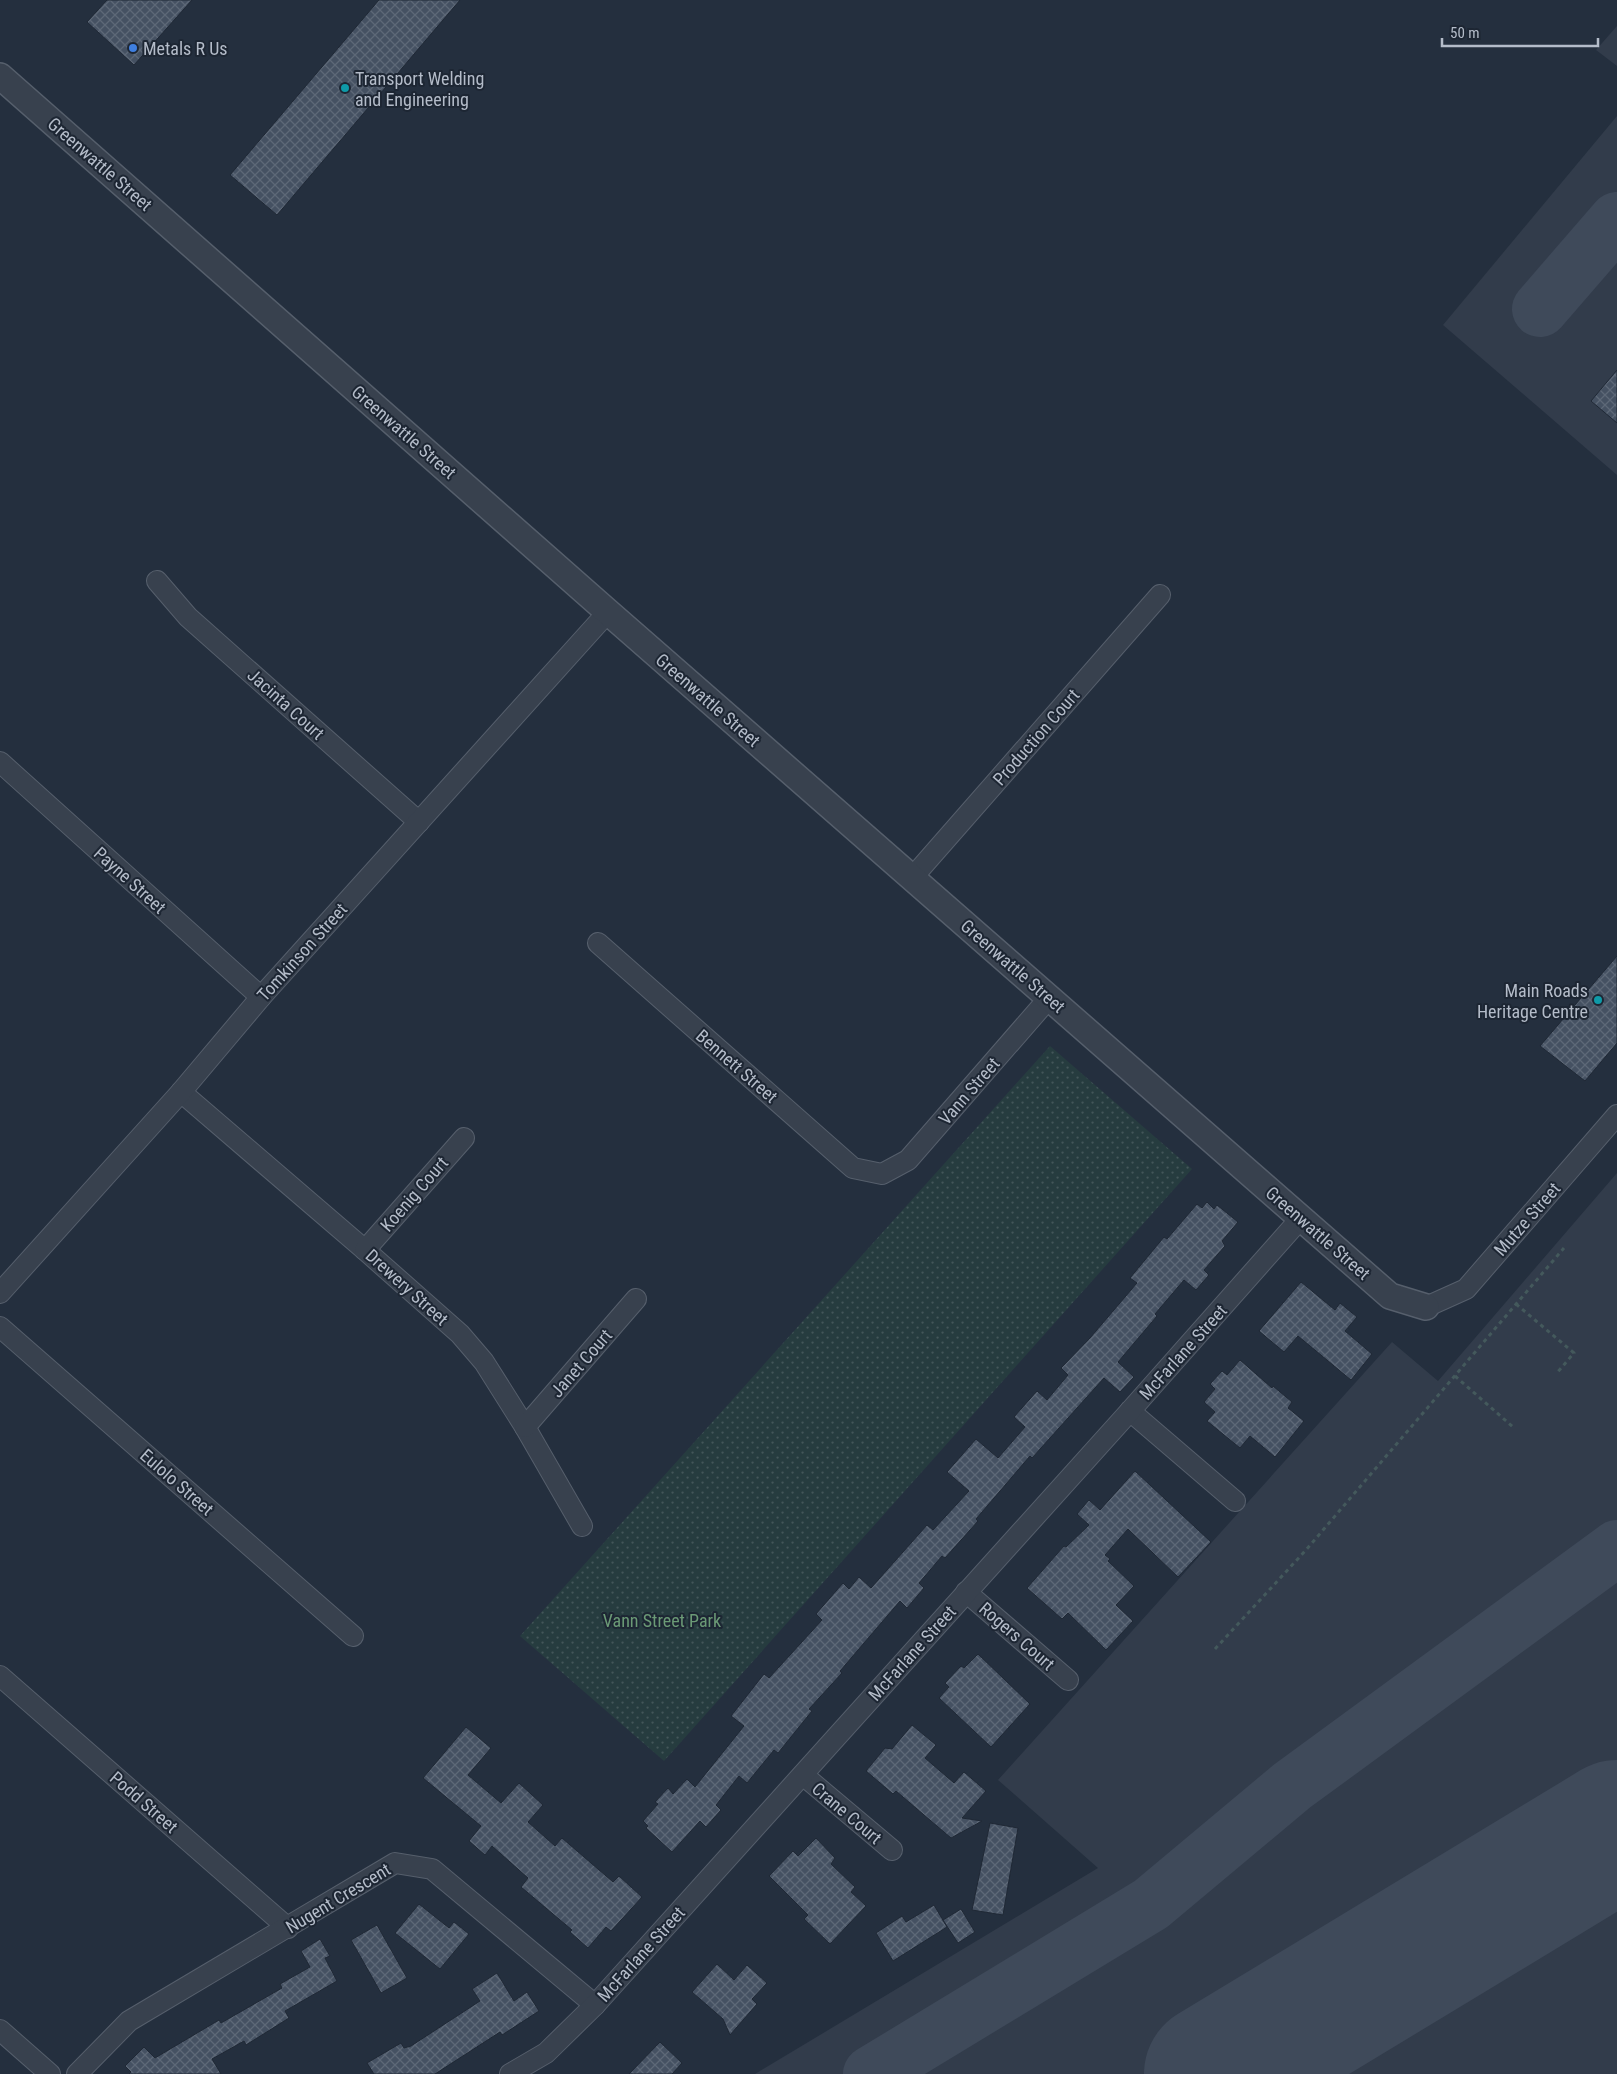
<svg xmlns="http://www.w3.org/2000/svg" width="1617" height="2074" font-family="'Roboto Condensed',sans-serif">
	<defs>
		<pattern id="green-dots" width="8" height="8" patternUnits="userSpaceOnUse" patternTransform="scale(1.25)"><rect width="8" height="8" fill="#263c3f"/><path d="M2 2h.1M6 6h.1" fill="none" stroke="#435659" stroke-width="1.8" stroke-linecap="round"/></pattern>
		<pattern id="building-cross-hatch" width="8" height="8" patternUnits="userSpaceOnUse" patternTransform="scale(1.25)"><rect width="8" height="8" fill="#455162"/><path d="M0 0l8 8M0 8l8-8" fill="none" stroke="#5d6877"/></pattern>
	</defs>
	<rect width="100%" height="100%" fill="#242f3e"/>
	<g fill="#323c4b">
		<polygon points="1617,26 1617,66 1596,50"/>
		<polygon points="1617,116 1617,475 1443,325"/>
		<polygon points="1617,1173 1617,2074 755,2074 1098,1868 998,1780 1392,1342 1438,1381"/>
	</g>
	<polygon fill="url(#green-dots)" points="1050,1046 1192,1169 664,1761 520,1636"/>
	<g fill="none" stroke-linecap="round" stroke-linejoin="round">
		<g stroke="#3f4a5a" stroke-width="56">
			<polyline points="1540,309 1617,220"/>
			<polyline points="1574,1856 1617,1829"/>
			<polyline points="871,2074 1151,1904 1292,1786 1617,1548"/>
		</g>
		<polyline stroke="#3f4a5a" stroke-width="140" points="1214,2074 1617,1830"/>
	</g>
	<g fill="url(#building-cross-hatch)" stroke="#1f2835">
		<polygon points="107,0 192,0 134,65 87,22"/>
		<polygon points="379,0 460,0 277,215 230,175"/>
		<polygon points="1617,370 1617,423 1591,401"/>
		<polygon points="1617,956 1617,1043 1585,1081 1540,1046"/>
		<polygon points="1207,1202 1214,1209 1217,1205 1238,1222 1222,1241 1225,1246 1204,1270 1209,1275 1196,1290 1184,1280 1155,1314 1157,1316 1118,1362 1134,1377 1120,1392 1104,1378 1032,1458 1030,1456 976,1519 978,1521 945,1558 942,1556 919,1583 924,1588 907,1608 900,1601 840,1671 842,1673 809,1709 812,1711 778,1753 774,1750 747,1783 739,1776 716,1805 721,1810 706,1827 700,1821 672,1852 646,1828 648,1826 643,1821 658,1804 655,1802 668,1788 673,1794 687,1779 695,1787 744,1726 731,1716 764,1674 769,1678 822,1620 816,1614 843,1583 849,1589 859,1577 871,1588 927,1525 933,1530 969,1491 947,1472 976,1439 998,1458 1025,1427 1014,1417 1037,1391 1047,1400 1068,1375 1061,1368 1090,1338 1137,1283 1130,1278 1164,1237 1167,1239 1197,1204 1202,1208"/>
		<polygon points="1301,1282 1335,1310 1340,1303 1357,1317 1345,1331 1372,1354 1351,1380 1298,1336 1284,1352 1259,1331"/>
		<polygon points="1240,1360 1272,1388 1273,1386 1292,1402 1288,1408 1304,1421 1275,1457 1250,1436 1240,1448 1207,1421 1215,1412 1204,1402 1215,1389 1210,1384 1222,1371 1227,1375"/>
		<polygon points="1135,1471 1211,1542 1178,1577 1128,1529 1105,1555 1110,1559 1108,1561 1134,1586 1116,1605 1133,1621 1106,1650 1068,1613 1062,1619 1027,1588 1064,1546 1066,1547 1089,1525 1077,1514 1089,1500 1100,1510"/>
		<polygon points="978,1654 1030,1704 991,1747 939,1698 949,1687 945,1683 961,1666 964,1668"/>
		<polygon points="912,1725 936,1745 925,1758 954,1783 964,1772 986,1791 962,1818 982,1821 951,1838 896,1791 893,1794 866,1771 885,1748 892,1749"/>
		<polygon points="466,1727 491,1748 468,1775 501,1803 519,1783 543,1805 528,1822 555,1846 562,1838 613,1882 619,1876 642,1897 611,1931 606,1927 588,1948 570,1932 572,1930 521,1887 528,1878 492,1846 485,1855 469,1841 481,1826 423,1778"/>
		<polygon points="990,1823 1018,1828 1003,1915 972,1910"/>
		<polygon points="816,1838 835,1858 831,1864 855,1887 851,1892 866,1906 830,1944 804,1919 808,1915 769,1876 793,1851 798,1856"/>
		<polygon points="419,1904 449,1928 454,1922 469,1934 440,1969 395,1933"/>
		<polygon points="934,1905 947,1927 893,1961 876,1933 902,1916 906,1922"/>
		<polygon points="961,1909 975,1932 958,1943 943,1920"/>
		<polygon points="377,1925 407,1978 381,1993 351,1940"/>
		<polygon points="320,1939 330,1956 325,1958 337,1981 285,2011 289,2018 246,2045 244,2041 212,2059 221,2074 129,2074 131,2072 125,2066 144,2047 155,2058 219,2020 221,2023 282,1988 280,1984 310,1967 301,1951"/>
		<polygon points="717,1964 734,1980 747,1965 767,1983 752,1999 757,2004 730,2035 723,2019 692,1992"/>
		<polygon points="497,1973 514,2001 527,1992 539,2011 502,2035 500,2032 435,2074 374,2074 367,2063 401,2043 404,2048 411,2046 480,2001 472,1989"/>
		<polygon points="660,2042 682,2063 672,2074 629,2074"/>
	</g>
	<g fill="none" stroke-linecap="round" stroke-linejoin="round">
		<g stroke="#565f6c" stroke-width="22">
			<g id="minor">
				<polyline points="157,581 188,617 419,822"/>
				<polyline points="0,762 261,997"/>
				<polyline points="912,878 1160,595"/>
				<polyline points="598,943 853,1168 882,1174 908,1160 1049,998"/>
				<polyline points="181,1092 365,1250 460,1334 484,1362 525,1427 582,1526"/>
				<polyline points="365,1250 464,1138"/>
				<polyline points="0,1293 181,1092 261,997 608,612"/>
				<polyline points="1426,1307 1466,1289 1617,1115"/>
				<polyline points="0,1327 353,1636"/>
				<polyline points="1130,1411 1235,1501"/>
				<polyline points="525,1427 636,1299"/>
				<polyline points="966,1592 1068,1680"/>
				<polyline points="0,1676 288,1928"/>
				<polyline points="803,1775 892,1850"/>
				<polyline points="0,2030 50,2074"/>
				<polyline points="77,2074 129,2021 395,1863 432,1869 595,2005"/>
				<polyline points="510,2074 546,2053 595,2005 1130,1411 1301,1218"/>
			</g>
		</g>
		<g stroke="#565f6c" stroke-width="28">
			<polyline id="tertiary" points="0,76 608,612 1390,1296 1426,1307"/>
		</g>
		<g stroke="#44595c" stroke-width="3" stroke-dasharray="4 4" stroke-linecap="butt">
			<polyline points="1516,1304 1574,1353 1556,1374"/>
			<polyline points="1455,1376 1513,1427"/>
			<polyline points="1215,1649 1306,1550 1564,1248"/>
		</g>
		<use href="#minor" stroke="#38414e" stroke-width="20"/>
		<use href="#tertiary" stroke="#38414e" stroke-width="25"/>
	</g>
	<circle fill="#3f7fe0" stroke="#1d2633" stroke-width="2" cx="133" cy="48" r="5"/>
	<g fill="#0f9aa8" stroke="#1d2633" stroke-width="2">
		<circle cx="345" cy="88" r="5"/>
		<circle cx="1598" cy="1000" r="5"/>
	</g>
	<g text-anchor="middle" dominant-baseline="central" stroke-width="4" stroke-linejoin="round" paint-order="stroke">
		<g font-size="18" fill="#b4bcc9" stroke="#1d2633" text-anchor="start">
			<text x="143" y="48">Metals R Us</text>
			<text x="355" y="78">Transport Welding<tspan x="355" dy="21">and Engineering</tspan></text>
			<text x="1588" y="990" text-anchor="end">Main Roads<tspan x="1588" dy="21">Heritage Centre</tspan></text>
		</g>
		<g font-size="18" fill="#b4bcc9" stroke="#1d2633">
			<text transform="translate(100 164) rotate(41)">Greenwattle Street</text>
			<text transform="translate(404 432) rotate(41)">Greenwattle Street</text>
			<text transform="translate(708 700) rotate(41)">Greenwattle Street</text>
			<text transform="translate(286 704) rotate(42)">Jacinta Court</text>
			<text transform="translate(1036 737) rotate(-49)">Production Court</text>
			<text transform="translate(130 880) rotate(42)">Payne Street</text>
			<text transform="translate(302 952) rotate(-48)">Tomkinson Street</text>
			<text transform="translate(1013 966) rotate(41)">Greenwattle Street</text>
			<text transform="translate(737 1066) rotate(41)">Bennett Street</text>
			<text transform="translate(969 1091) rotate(-49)">Vann Street</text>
			<text transform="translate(414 1194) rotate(-49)">Koenig Court</text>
			<text transform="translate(1527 1219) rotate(-49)">Mutze Street</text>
			<text transform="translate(1318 1233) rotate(41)">Greenwattle Street</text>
			<text transform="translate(407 1287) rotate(42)">Drewery Street</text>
			<text transform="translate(1183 1352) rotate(-48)">McFarlane Street</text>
			<text transform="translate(581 1363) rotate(-49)">Janet Court</text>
			<text transform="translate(177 1482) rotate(41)">Eulolo Street</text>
			<text transform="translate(1017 1636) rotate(41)">Rogers Court</text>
			<text transform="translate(912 1653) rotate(-48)">McFarlane Street</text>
			<text transform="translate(144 1802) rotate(41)">Podd Street</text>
			<text transform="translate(847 1813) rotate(40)">Crane Court</text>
			<text transform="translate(338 1898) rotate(-31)">Nugent Crescent</text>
			<text transform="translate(641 1954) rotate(-48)">McFarlane Street</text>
		</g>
		<g font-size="18" fill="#6b9a76" stroke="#1d2633">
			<text x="662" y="1620">Vann Street Park</text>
		</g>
	</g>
	<path d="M1442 38v8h156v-8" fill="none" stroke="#b4bcc9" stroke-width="2.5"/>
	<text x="1450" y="38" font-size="15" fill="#b4bcc9" stroke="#1d2633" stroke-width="4" paint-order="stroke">50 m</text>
</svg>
